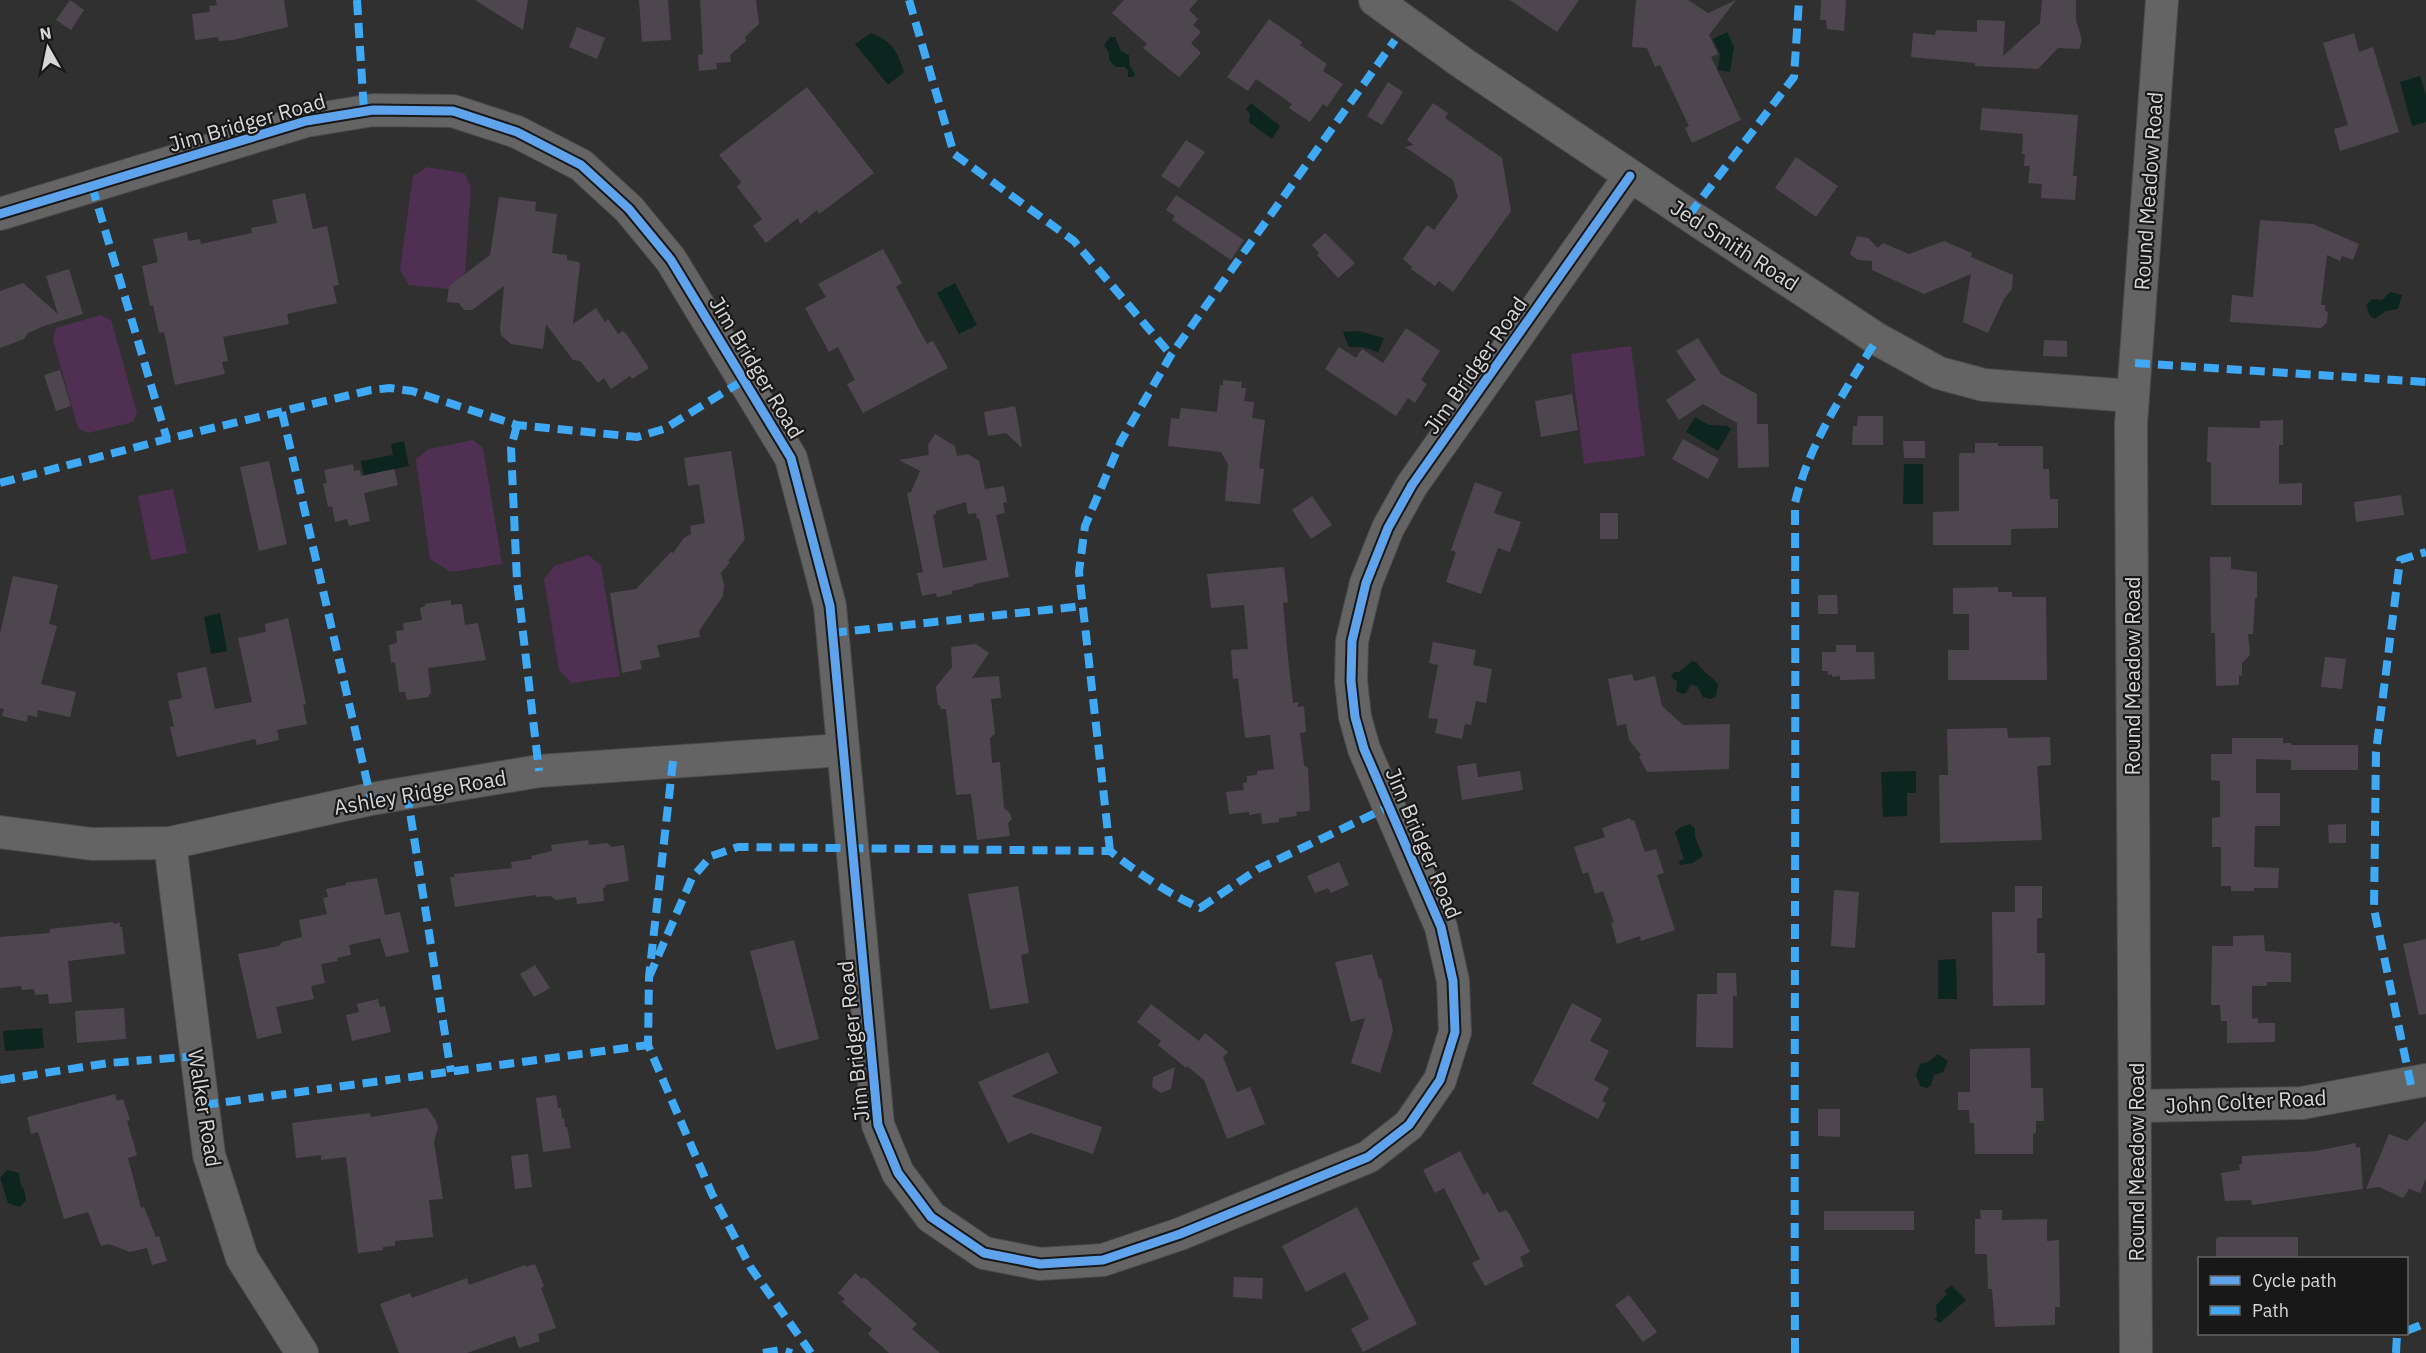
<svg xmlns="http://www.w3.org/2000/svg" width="2426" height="1353" font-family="'IBM Plex Sans',sans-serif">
	<rect width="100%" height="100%" fill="#303030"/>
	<g fill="#4f3053">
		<polygon points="427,167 464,173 471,187 465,273 449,289 409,285 400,270 413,176"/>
		<polygon points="101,315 111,320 137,413 133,422 88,433 78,428 53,339 56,328"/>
		<polygon points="1631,346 1645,456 1584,464 1571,354"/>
		<polygon points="473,440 483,448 502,564 451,572 430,559 416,459 429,449"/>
		<polygon points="173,489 187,553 151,560 138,496"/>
		<polygon points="588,555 601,566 620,676 572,683 559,670 544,579 554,566"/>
	</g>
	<g fill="#0d251f">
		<polygon points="1727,32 1734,47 1730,72 1718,70 1720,54 1713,39"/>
		<path d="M871,33C894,43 896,49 904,72L888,85L855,44Z"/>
		<polygon points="1110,37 1115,37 1121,51 1129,55 1130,66 1135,74 1134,77 1128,77 1128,71 1125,67 1116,67 1109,60 1109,53 1104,45"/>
		<polygon points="2420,76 2426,96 2426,122 2412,126 2400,82"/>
		<polygon points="1251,103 1280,126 1272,139 1249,122 1250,114 1246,109"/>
		<polygon points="955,283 977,325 959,334 937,293"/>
		<polygon points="2390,292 2402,295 2398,309 2386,311 2375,319 2370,316 2366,305 2372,299 2382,300"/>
		<polygon points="1359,331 1384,338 1378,352 1362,347 1349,347 1343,332"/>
		<polygon points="1695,417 1709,425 1727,426 1731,429 1718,451 1686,432"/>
		<polygon points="404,441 409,466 364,476 361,461 393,455 391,444"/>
		<polygon points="1904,464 1923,464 1923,504 1903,504"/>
		<polygon points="220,613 227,651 211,654 204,617"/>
		<path d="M1692,661L1696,662C1701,670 1711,676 1718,684L1716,697L1710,699L1703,697L1697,686L1691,685L1686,693L1682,694L1676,691L1677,681L1671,677L1674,672H1679Z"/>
		<polygon points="1916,771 1916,793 1907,793 1907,816 1883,817 1881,772"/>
		<polygon points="1690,824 1695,829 1695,837 1703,856 1693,863 1680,865 1679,861 1684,859 1675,832 1681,827"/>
		<polygon points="1956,959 1957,999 1938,999 1938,960"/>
		<polygon points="42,1028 44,1048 5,1051 3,1031"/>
		<polygon points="1938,1054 1948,1061 1943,1072 1934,1075 1931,1085 1927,1088 1920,1086 1916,1075 1920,1064 1928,1062"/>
		<polygon points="7,1170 19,1173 21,1186 24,1189 26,1200 20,1207 8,1203 0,1178"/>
		<polygon points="1951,1285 1966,1300 1940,1323 1934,1319 1937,1317 1936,1305 1947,1294 1945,1291"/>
	</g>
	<g fill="#4e464f" fill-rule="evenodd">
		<polygon points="70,0 84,10 71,30 56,20"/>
		<polygon points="216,0 284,0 288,27 233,40 219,41 218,37 195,40 192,14 210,12 209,6 217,5"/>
		<polygon points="475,0 528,0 523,30"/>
		<polygon points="639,0 668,0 671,40 642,42"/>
		<polygon points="700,0 756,0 759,24 745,37 746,41 730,55 731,62 716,63 717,69 699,71 698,55 703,54"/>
		<polygon points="1124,0 1198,0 1189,10 1198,19 1193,25 1201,32 1191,43 1201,53 1179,77 1143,48 1147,44 1112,13"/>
		<polygon points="1510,0 1579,0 1557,32"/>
		<polygon points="1636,0 1688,0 1708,13 1736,0 1709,35 1718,54 1711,57 1741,120 1692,143 1685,128 1689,126 1660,65 1655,67 1647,48 1632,47"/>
		<polygon points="1821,0 1846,0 1844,31 1827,29 1826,20 1820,20"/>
		<polygon points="2042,0 2076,0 2076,20 2082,40 2079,49 2058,48 2038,69 1975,66 1975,63 1911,57 1913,33 1935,35 1936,30 1977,32 1977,20 2005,21 2003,56 2040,23"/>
		<polygon points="1269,19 1302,42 1300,45 1327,64 1323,71 1343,84 1327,107 1323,104 1310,122 1289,108 1292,104 1256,79 1248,91 1227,77"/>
		<polygon points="577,27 605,38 597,59 569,47"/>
		<polygon points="2354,33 2359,52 2373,47 2399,132 2340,151 2334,129 2348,125 2323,43"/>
		<polygon points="1388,82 1403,92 1382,125 1367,116"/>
		<polygon points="807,87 874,173 819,214 817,210 800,224 798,218 766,243 753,226 762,219 737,187 741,182 719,155"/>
		<polygon points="1433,103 1448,113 1445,118 1502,158 1511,211 1453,292 1439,281 1435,286 1411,269 1412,267 1403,259 1427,225 1434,230 1458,197 1453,180 1405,147 1414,145 1407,140"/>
		<polygon points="1982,108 2078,115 2073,176 2077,176 2075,200 2041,198 2042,184 2028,183 2030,166 2024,166 2025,154 2022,154 2023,134 1980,130"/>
		<polygon points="1186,140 1205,152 1179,188 1161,176"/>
		<polygon points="1796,157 1838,186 1816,217 1775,188"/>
		<polygon points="305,193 313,229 327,226 339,285 333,286 337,303 287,314 289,324 223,337 228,361 222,362 225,374 175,385 164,332 159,333 153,305 150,306 142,266 158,262 153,239 187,232 188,241 200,239 201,244 252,233 251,228 277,223 272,200"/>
		<polygon points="1176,195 1244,240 1231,260 1172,220 1175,216 1166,210"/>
		<polygon points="499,197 536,202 535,211 557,214 552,253 567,255 567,260 579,262 580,266 573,324 596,308 605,322 608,319 618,334 623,331 627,335 649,368 632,379 630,376 611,389 604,378 598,383 580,361 573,360 546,324 543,349 511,344 501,335 500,329 504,286 472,310 464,310 459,303 447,302 449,286 490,255"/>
		<polygon points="2260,220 2313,224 2359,244 2353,260 2342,256 2340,261 2327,255 2321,305 2325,305 2325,310 2328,313 2327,322 2321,328 2230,322 2232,295 2253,297"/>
		<polygon points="1325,233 1355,263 1338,278 1317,255 1319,253 1312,245"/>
		<polygon points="1857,236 1868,238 1878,248 1883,243 1909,254 1944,241 1972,253 1971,257 2013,275 2012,289 2004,299 1988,333 1963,322 1971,274 1924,294 1872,270 1872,261 1858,260 1850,254"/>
		<polygon points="883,249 902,283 896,287 927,344 933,341 948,368 863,413 847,384 855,380 838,347 829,352 805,308 826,297 818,284"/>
		<polygon points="69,269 83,314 44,326 28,333 24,339 0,348 0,291 23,283 58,314 46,276"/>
		<polygon points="1406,328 1440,351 1421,380 1427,384 1415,403 1408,398 1396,416 1325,369 1339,347 1356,358 1362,349 1383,363"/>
		<polygon points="1698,338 1721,374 1757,394 1757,424 1768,424 1769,467 1738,468 1737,423 1703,404 1679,420 1666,400 1696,380 1676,351"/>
		<polygon points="2044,340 2067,341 2067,357 2043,356"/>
		<polygon points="60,370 71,406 56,411 44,375"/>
		<polygon points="1223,380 1242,382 1241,388 1246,388 1244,401 1254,402 1252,418 1265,420 1259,468 1264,469 1260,504 1225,501 1228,464 1221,452 1168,446 1171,418 1179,419 1181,408 1217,412 1220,385 1223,385"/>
		<polygon points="1572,394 1578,430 1541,437 1535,401"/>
		<polygon points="1015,406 1019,426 1022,448 1006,433 988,436 984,412"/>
		<polygon points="1858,416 1883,416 1883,445 1852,445 1853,426 1857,426"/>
		<polygon points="2283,420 2283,445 2279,445 2279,484 2302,483 2302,505 2211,505 2211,462 2207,462 2208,427 2260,428 2260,421"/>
		<path d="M935,434L955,446L957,456L968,454L979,461L985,489L1004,486L1007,502L1003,503L1005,513L996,515L1009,577L974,584V586L952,591V594L937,597L936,593L922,596L917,573L923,572L907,493L911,492L920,471L899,460L929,455L928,445ZM966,502L968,514L976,513L977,519L979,518L987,560L943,568L933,515L936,514V511Z"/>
		<polygon points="1683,439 1719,459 1708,479 1672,459"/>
		<polygon points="1903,441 1925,441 1925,458 1904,458"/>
		<polygon points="1975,443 1998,443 1998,446 2043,446 2043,469 2049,469 2050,499 2058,499 2058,528 2011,529 2011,545 1933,545 1933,512 1959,511 1959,456 1960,453 1975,453"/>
		<polygon points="731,451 745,539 728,561 730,562 721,573 724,584 723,596 699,631 700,637 657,645 660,657 640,661 642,669 622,673 610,593 636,589 671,552 673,553 684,538 691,534 690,526 705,523 699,484 688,486 684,458"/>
		<polygon points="269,461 287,544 259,551 240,467"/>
		<polygon points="353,464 354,471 360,470 361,476 394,469 398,485 364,493 370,521 349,526 347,519 335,522 332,506 328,507 323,484 327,483 324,470"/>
		<polygon points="1475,482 1502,492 1494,513 1521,522 1510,552 1498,548 1481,594 1446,582 1456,552 1451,550"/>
		<polygon points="2401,495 2404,515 2356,522 2354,502"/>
		<polygon points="1312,496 1332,525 1311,539 1292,510"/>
		<rect x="1600" y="513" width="18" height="26"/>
		<polygon points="2210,557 2231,557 2231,569 2257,572 2257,598 2255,598 2253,634 2248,634 2250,655 2242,663 2242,676 2239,675 2239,685 2216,686 2215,633 2211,633"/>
		<polygon points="1284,567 1288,602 1283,603 1287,648 1293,703 1298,702 1298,707 1304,706 1306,732 1300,733 1304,765 1308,768 1310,807 1309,811 1296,812 1297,816 1279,818 1279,822 1262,824 1261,813 1249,815 1249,812 1229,814 1226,792 1244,790 1243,783 1247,782 1247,776 1257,775 1257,771 1274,769 1270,735 1245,738 1238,678 1233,679 1231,650 1248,649 1244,605 1211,608 1207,574"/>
		<polygon points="13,576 58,585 49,624 57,626 41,684 76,692 70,717 38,710 37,717 28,715 27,722 2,716 4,709 0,708 0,634"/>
		<polygon points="1998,587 1998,592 2012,592 2012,597 2046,597 2047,680 1948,680 1948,650 1969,650 1969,614 1953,614 1953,588"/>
		<polygon points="1818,595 1837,595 1838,614 1818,614"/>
		<polygon points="451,600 451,605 462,604 465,625 478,623 486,660 428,668 431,694 429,694 429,697 407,700 405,692 399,692 395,662 391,663 389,645 397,643 396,631 404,630 403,623 422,620 420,608 425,606 425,604"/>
		<polygon points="288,618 306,704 303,705 307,724 277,730 279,740 257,745 255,739 177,757 170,727 174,726 168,701 182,698 177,673 206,667 215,709 252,702 238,638 266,632 265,624"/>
		<polygon points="1433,642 1476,650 1473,665 1492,669 1486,703 1476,701 1471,725 1465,724 1462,739 1435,733 1438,719 1428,718 1438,665 1429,663"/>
		<polygon points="976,644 989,653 972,678 999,676 1001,698 991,699 995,734 990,738 992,763 1000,762 1004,808 1010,813 1012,819 1008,823 1010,836 977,840 971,794 956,795 946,709 941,709 940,705 938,705 936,687 952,667 951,647"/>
		<polygon points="1836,645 1856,645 1856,652 1874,652 1875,679 1840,680 1840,676 1832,677 1832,674 1828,675 1828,671 1822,671 1822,652 1836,652"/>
		<polygon points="2325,657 2346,659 2342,689 2321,687"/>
		<polygon points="1632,674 1634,681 1655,676 1662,706 1683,725 1730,724 1729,769 1647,772 1639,757 1641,755 1629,740 1626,724 1617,726 1608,679"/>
		<polygon points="2007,728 2008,738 2050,737 2051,765 2037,766 2042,840 1940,843 1939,775 1948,775 1947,729"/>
		<polygon points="2232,738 2283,738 2283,743 2291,743 2291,760 2256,759 2256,793 2280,793 2280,826 2255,826 2254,867 2279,868 2278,888 2254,888 2254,891 2231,891 2231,886 2221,886 2221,847 2212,847 2212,818 2220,817 2220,781 2211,780 2211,754 2232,754"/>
		<rect x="2291" y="745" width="67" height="25"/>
		<polygon points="1476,763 1478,777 1520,771 1523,790 1462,800 1457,766"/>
		<polygon points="1630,818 1631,821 1634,820 1645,852 1656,849 1664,873 1657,875 1675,930 1641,941 1640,936 1617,944 1611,923 1614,922 1603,891 1595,894 1588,872 1583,874 1574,847 1605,837 1602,828"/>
		<polygon points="2346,824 2346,843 2329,843 2328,825"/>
		<polygon points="588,840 589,845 607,843 612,847 624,845 629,881 605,885 606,887 603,888 604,901 577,904 576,897 556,900 551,896 536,897 535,895 455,907 450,877 455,877 454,874 512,868 511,862 532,859 531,856 552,851 551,845"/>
		<polygon points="1339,862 1349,885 1331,893 1328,888 1315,893 1307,876"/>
		<polygon points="377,878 385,915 400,912 409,952 386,957 380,938 349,945 351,955 337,958 338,961 321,964 325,983 311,986 314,999 276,1007 282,1033 257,1039 238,954 279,946 282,942 302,937 299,920 327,914 323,898 328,897 326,889 346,885 345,883"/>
		<polygon points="1018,886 1029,953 1021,955 1029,1003 990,1009 968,894"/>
		<polygon points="2015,886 2042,886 2042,918 2037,918 2037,953 2045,953 2045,1005 1993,1006 1992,912 2015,912"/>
		<polygon points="1834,890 1859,892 1855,948 1831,946"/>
		<polygon points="113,922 114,924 120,923 120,927 122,927 125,954 68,961 72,1002 49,1004 48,994 35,995 34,989 22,990 21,986 0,988 0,937 50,933 50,929"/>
		<polygon points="2264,935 2265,951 2291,953 2291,982 2267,982 2267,986 2252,986 2252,1019 2258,1018 2258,1023 2275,1023 2275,1042 2227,1043 2227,1021 2221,1021 2220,1005 2211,1005 2212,946 2233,946 2233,936"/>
		<polygon points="2426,939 2426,1014 2419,1015 2403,944"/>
		<polygon points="794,940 819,1039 776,1050 750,951"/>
		<polygon points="1372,954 1379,979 1381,978 1393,1031 1380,1073 1351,1063 1365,1018 1351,1022 1335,962"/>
		<polygon points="535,965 550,988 534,997 520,974"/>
		<polygon points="1717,973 1736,973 1737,996 1733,996 1733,1048 1696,1047 1697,994 1717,994"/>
		<polygon points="378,999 380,1007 385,1006 391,1032 352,1041 346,1015 359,1012 357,1004"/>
		<polygon points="1572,1003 1602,1019 1590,1041 1609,1051 1594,1080 1609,1088 1602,1101 1606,1103 1598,1119 1532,1084"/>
		<polygon points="1151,1004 1199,1041 1205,1033 1228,1052 1223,1057 1237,1092 1250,1087 1265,1124 1227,1139 1204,1080 1187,1066 1186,1068 1158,1045 1161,1041 1137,1022"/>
		<polygon points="124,1008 126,1039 77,1043 75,1011"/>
		<polygon points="2030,1048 2031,1088 2043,1088 2044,1121 2036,1121 2036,1133 2033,1134 2033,1154 1975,1154 1974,1123 1970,1123 1969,1110 1958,1110 1958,1092 1970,1092 1970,1049"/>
		<polygon points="1048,1052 1058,1073 1011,1096 1102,1127 1093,1154 1031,1133 1008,1143 978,1082"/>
		<polygon points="1175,1067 1171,1089 1161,1093 1152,1087 1153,1077"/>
		<polygon points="115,1094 117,1101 123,1099 130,1120 127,1121 137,1155 128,1158 141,1208 144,1207 156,1237 159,1236 167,1261 152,1265 147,1248 130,1252 109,1244 101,1246 88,1212 64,1219 38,1132 31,1134 27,1117"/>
		<polygon points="556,1095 558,1108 561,1108 562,1119 564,1118 565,1127 567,1127 571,1148 543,1152 536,1098"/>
		<polygon points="427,1108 435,1119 438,1127 434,1142 443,1199 429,1200 433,1237 395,1241 395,1246 383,1247 383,1250 358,1253 346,1157 321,1160 321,1155 296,1158 292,1123 370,1113 371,1117"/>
		<polygon points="1818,1109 1840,1109 1840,1137 1818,1136"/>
		<polygon points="2426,1121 2426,1178 2420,1193 2409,1189 2403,1198 2379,1187 2366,1189 2389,1134 2407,1141"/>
		<polygon points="2356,1143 2356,1148 2360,1147 2363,1189 2252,1205 2251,1200 2225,1201 2221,1173 2240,1170 2239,1164 2242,1164 2242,1156 2316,1151"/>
		<polygon points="1460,1151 1483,1195 1488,1192 1499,1213 1506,1210 1510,1215 1530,1252 1520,1257 1524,1266 1485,1286 1472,1263 1480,1259 1444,1188 1435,1193 1423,1170"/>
		<polygon points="528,1154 532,1187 515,1189 511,1156"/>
		<polygon points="1357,1207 1417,1324 1363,1352 1351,1329 1369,1319 1345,1272 1306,1292 1282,1246"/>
		<polygon points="1980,1210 2002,1210 2002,1220 2047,1219 2047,1241 2059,1240 2060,1307 2055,1307 2055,1325 1995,1327 1992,1289 1988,1289 1987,1254 1975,1254 1975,1219 1981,1219"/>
		<rect x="1824" y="1211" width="90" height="19"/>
		<polygon points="2218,1237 2298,1237 2298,1258 2216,1258 2216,1239"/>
		<polygon points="535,1264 544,1286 541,1288 556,1328 538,1334 540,1341 519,1348 515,1336 467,1353 399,1353 380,1304 410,1293 412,1298 467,1278 469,1285 525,1265 526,1267"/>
		<polygon points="855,1273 862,1279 864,1277 917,1324 912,1329 940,1353 889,1353 868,1334 872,1329 842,1302 845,1299 838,1293"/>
		<polygon points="1234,1277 1263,1278 1262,1299 1233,1297"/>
		<polygon points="1629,1295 1657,1332 1643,1342 1615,1305"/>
	</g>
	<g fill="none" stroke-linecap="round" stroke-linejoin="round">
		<g stroke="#4b4b4b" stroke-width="34">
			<g id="minor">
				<polyline points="1375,0 1464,64 1689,215 1877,339 1939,373 1984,385 2132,396"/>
				<polyline points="0,214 306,121 373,110 453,111 517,132 581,165 629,209 671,260 791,458 830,606 878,1125 898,1173 931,1217 984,1253 1040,1264 1103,1260 1180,1234 1368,1157 1409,1125 1440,1080 1455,1032 1453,981 1441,927 1364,749 1355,717 1351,681 1352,641 1366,583 1388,528 1412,485 1630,176"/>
				<polyline points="0,832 92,844 170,843 371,799 539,771 842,750"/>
				<polyline points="170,843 209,1155 242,1258 302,1353"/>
				<polyline points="2136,1106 2302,1103 2426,1080"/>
				<polyline points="2136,1353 2131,424 2162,0"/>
			</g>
		</g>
		<use href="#minor" stroke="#656465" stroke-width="32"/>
		<g stroke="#3fa9f5" stroke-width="8" stroke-dasharray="15 8" stroke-linecap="butt">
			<polyline points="357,0 364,111"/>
			<polyline points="909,0 954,154 1074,241 1171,355"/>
			<polyline points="92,186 167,439"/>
			<polyline points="1689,215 1794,77 1799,0"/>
			<polyline points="2135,363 2426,382"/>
			<polyline points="282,412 371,799"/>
			<polyline points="517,425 511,448 517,581 539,771"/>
			<polyline points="0,483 167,439 371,390 390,388 412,391 517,425 637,437 664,429 744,380"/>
			<polyline points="832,633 1083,606"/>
			<polyline points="673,761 649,977 648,1045 712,1194 751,1268 811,1353"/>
			<polyline points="407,793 451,1072"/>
			<polyline points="1110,851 1079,572 1085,526 1121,441 1171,355 1395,40"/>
			<path d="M649,977L692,878L711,856L738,847L1110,851C1139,874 1167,893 1200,908L1258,869L1388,807"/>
			<polyline points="0,1080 109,1063 197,1056"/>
			<polyline points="2411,1085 2374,909 2376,752 2400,560 2426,552"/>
			<polyline points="203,1105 648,1045"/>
			<polyline points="2406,1331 2426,1323"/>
			<polyline points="763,1353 781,1350 792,1353"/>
			<path d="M1795,1353C1794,1070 1796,786 1795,503C1809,443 1845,391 1877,339"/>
			<polyline points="2396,1353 2397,1335 2401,1334"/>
		</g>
		<g stroke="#181818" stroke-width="13">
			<polyline id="cycleway" points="0,214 306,121 373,110 453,111 517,132 581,165 629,209 671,260 791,458 830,606 878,1125 898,1173 931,1217 984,1253 1040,1264 1103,1260 1180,1234 1368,1157 1409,1125 1440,1080 1455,1032 1453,981 1441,927 1364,749 1355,717 1351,681 1352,641 1366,583 1388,528 1412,485 1630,176"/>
		</g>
		<use href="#cycleway" stroke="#60a3ed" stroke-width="9"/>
	</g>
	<g text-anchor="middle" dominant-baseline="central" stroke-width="4.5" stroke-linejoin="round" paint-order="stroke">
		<g font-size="21" fill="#d8d7d8" stroke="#181818">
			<text transform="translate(247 122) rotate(-16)">Jim Bridger Road</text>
			<text transform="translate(2148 191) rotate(-86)">Round Meadow Road</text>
			<text transform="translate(1735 245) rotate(33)">Jed Smith Road</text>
			<text transform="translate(1475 365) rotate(-55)">Jim Bridger Road</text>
			<text transform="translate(757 367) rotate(59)">Jim Bridger Road</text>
			<text transform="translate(2132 676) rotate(-90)">Round Meadow Road</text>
			<text transform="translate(420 792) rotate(-10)">Ashley Ridge Road</text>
			<text transform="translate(1424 843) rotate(67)">Jim Bridger Road</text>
			<text transform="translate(853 1041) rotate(-96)">Jim Bridger Road</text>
			<text transform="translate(2246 1101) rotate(-3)">John Colter Road</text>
			<text transform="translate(205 1108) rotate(81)">Walker Road</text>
			<text transform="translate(2136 1162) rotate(-90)">Round Meadow Road</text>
		</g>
	</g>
	<rect x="2198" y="1257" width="210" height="78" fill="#181818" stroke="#656465" stroke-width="1.5"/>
	<rect x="2210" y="1276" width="30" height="9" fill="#60a3ed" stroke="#656465" stroke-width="1.5"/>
	<text x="2252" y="1287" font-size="18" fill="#d8d7d8">Cycle path</text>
	<rect x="2210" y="1306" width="30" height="9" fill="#3fa9f5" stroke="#656465" stroke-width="1.5"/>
	<text x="2252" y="1317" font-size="18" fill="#d8d7d8">Path</text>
	<g transform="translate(48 48) rotate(351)" stroke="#181818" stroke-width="4.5" paint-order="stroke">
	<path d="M0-4.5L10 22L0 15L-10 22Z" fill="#d8d7d8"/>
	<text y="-9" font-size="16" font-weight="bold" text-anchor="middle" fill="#d8d7d8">N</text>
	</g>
</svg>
